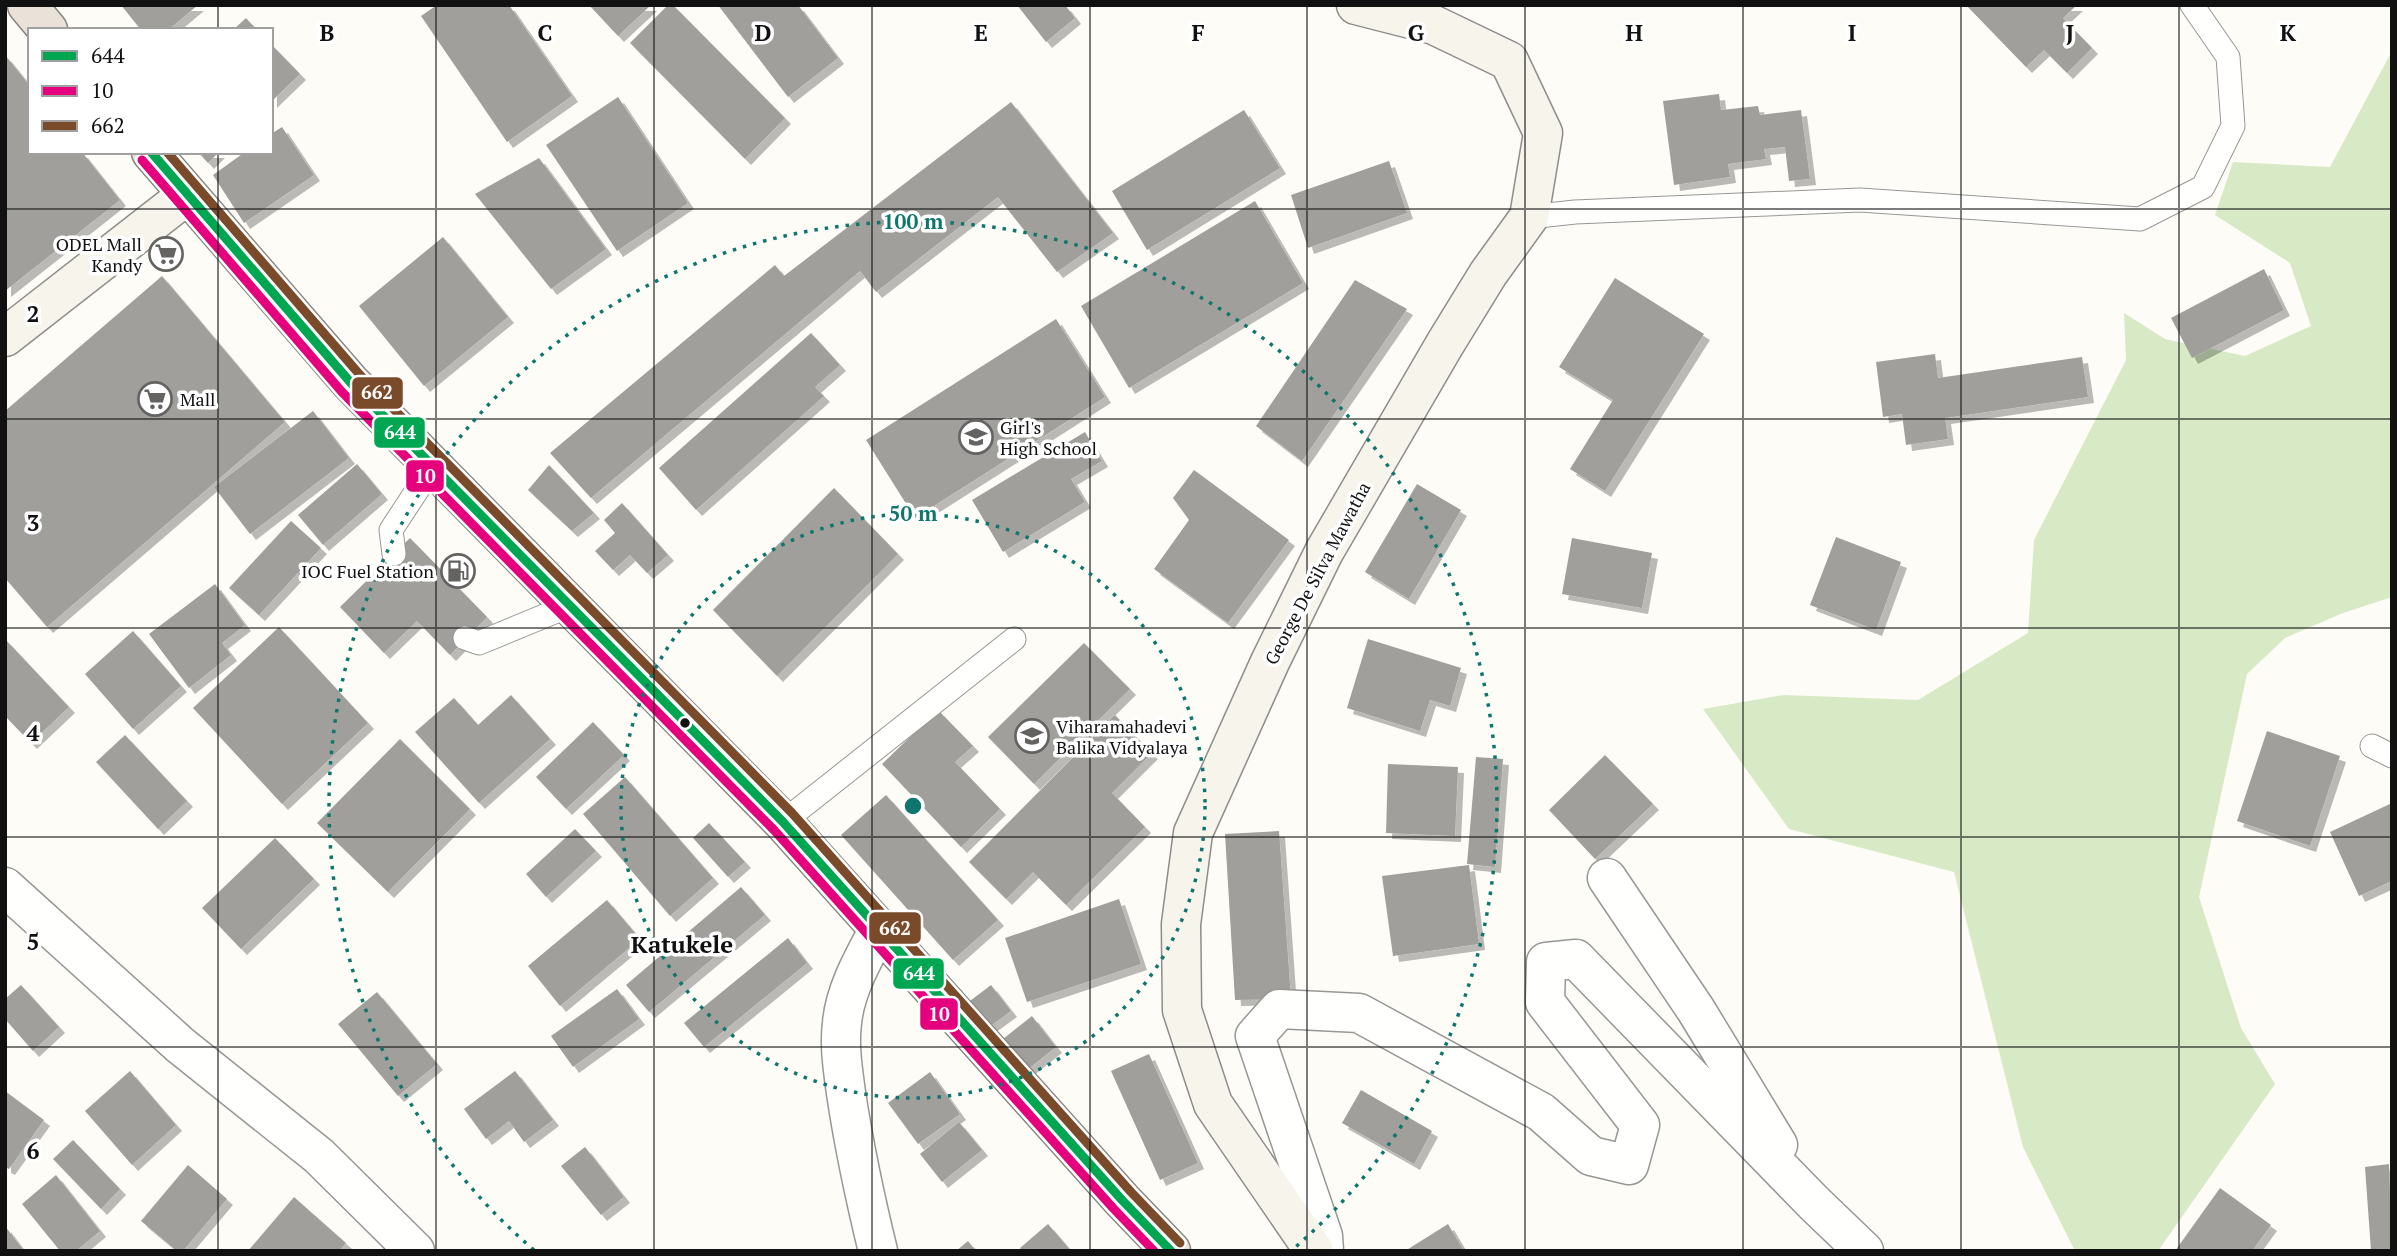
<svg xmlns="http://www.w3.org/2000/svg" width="2397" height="1256" font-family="'PT Serif',serif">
	<defs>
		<filter id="shadow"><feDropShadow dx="6" dy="6" stdDeviation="0" flood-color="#0004"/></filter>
	</defs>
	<rect width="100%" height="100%" fill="#fdfcf7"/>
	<polygon fill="#d8eac5" points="2392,51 2392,597 2343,613 2285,638 2247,674 2199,897 2241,1028 2275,1084 2158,1251 2075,1251 2023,1147 1954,872 1789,829 1703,709 1783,695 1918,700 2028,633 2034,540 2126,360 2124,313 2165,339 2245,356 2311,326 2290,263 2215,215 2233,162 2330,167"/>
	<g fill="#a19f9c" filter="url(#shadow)">
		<polygon points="121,5 198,5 168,30 141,30"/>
		<polygon points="437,5 509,5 572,96 507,142 421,16"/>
		<polygon points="589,5 651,5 618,36"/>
		<polygon points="668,5 673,5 785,118 745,159 630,43"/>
		<polygon points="718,5 798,5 838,58 788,97"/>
		<polygon points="1017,5 1065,5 1075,18 1046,42"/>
		<polygon points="1966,5 2077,5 2063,18 2092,48 2067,73 2044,50 2026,67"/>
		<polygon points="246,18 257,30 233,30"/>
		<polygon points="271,44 300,74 271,102"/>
		<polygon points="5,55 30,86 30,152 82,152 120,200 5,291"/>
		<polygon points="1719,94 1721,110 1758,106 1760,115 1801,110 1810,179 1789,181 1785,147 1764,149 1766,159 1728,164 1730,177 1674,185 1663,101"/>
		<polygon points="618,97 688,203 617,251 546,145"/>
		<polygon points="1011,102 1113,233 1057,272 998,197 876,292 860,271 591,498 550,453 775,265 784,276"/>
		<polygon points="1244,110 1280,168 1147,250 1112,191"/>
		<polygon points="282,127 314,175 244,223 213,175 245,152 271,152 271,134"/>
		<polygon points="198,152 219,152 208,163"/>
		<polygon points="539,158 606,249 551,289 475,194"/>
		<polygon points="1389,161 1407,213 1308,248 1291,195"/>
		<polygon points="1255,201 1303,283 1129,388 1081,306"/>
		<polygon points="443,237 508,317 424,386 359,306"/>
		<polygon points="2264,269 2284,310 2192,358 2171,318"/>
		<polygon points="162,276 285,422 47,627 5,578 5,411"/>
		<polygon points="1615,278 1704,334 1605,491 1570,469 1613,400 1559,367"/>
		<polygon points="1355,280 1407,309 1302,461 1256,426"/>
		<polygon points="1056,319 1105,397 915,518 866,440"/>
		<polygon points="811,333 840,365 815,387 824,396 696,510 659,468"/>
		<polygon points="1935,354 1938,378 2082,357 2088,397 1945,418 1948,439 1906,445 1902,414 1883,417 1876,362"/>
		<polygon points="313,411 349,458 250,534 214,487"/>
		<polygon points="1085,432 1102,461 1071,479 1085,502 1003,552 972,500"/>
		<polygon points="357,464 382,494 323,545 298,515"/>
		<polygon points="549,465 594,513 572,531 528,490"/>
		<polygon points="1194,470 1289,540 1228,623 1154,569 1189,520 1173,498"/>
		<polygon points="1417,484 1461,510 1409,599 1365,572"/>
		<polygon points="834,488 898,554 777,676 713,610"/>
		<polygon points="622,503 668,555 647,573 630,555 613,570 595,551 615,533 604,520"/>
		<polygon points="291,521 321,548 259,615 229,588"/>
		<polygon points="1836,537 1901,562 1876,630 1810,605"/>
		<polygon points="410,538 487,617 450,655 417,621 384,653 340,607"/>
		<polygon points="1572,538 1652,553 1642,608 1562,594"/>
		<polygon points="215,584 245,625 222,643 231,655 189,688 149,634"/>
		<polygon points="279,627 368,723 282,804 193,708"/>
		<polygon points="133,631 181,686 133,729 85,674"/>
		<polygon points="5,639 69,707 31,743 5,716"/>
		<polygon points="1368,639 1461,668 1450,706 1430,700 1420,731 1347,708"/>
		<polygon points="1084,643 1130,689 1034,784 988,737"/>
		<polygon points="511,695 550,739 479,803 415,732 454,698 478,725"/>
		<polygon points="938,710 973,746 955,762 1000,809 961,847 882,764"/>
		<polygon points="1115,715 1152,753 1112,793 1145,827 1066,905 1033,872 1006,899 969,862"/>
		<polygon points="593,722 624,755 566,809 536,777"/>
		<polygon points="2267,731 2340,756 2310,846 2237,821"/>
		<polygon points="125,735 187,801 158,829 96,762"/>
		<polygon points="400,739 470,809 388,892 317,823"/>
		<polygon points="1605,755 1653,804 1595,859 1549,810"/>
		<polygon points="1476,757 1503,759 1495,867 1467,864"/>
		<polygon points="1388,764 1458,767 1455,836 1386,833"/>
		<polygon points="625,777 713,878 670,916 583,814"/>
		<polygon points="886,795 998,920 953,960 841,835"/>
		<polygon points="2392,803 2392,881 2359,896 2330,832"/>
		<polygon points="709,823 745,862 728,877 693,838"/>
		<polygon points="575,829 596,851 546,897 526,874"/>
		<polygon points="1279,831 1291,999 1235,1000 1225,834"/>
		<polygon points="275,838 314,879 241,949 202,908"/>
		<polygon points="1469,865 1479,944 1393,956 1382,876"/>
		<polygon points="741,887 765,915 649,1012 626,985"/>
		<polygon points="1119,899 1141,964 1027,1002 1005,938"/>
		<polygon points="607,900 640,939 560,1006 528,966"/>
		<polygon points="788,938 807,963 704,1047 684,1023"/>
		<polygon points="21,985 59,1027 33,1051 5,1019 5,999"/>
		<polygon points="991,985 1011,1011 985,1030 966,1004"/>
		<polygon points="617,989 639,1019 573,1067 551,1036"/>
		<polygon points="377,992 437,1064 398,1096 338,1024"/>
		<polygon points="1032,1016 1056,1047 1022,1074 998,1043"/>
		<polygon points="1149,1054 1198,1163 1160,1180 1111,1071"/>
		<polygon points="130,1071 176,1125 132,1165 85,1111"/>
		<polygon points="515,1071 553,1120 524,1142 509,1121 486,1139 464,1109"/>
		<polygon points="930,1072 960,1114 918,1144 888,1103"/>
		<polygon points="1361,1090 1432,1131 1414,1164 1342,1123"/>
		<polygon points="5,1091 44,1120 9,1169 5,1167"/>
		<polygon points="959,1122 982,1150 942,1182 920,1154"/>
		<polygon points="73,1140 120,1189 101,1209 53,1159"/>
		<polygon points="585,1147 624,1197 601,1215 561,1166"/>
		<polygon points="2389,1164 2392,1251 2371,1251 2365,1167"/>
		<polygon points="188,1165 227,1199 183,1251 177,1251 141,1221"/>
		<polygon points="56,1175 100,1231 76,1251 60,1251 22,1204"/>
		<polygon points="2220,1188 2271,1225 2252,1251 2175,1251"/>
		<polygon points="294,1197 346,1243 339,1251 248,1251"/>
		<polygon points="1048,1224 1071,1251 1022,1251 1020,1248"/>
		<polygon points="1448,1224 1464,1251 1405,1251"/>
		<polygon points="5,1226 24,1251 5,1251"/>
		<polygon points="968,1241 976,1251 956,1251"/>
	</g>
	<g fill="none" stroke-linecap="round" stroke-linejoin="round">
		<g stroke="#979795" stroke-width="25">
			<g id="lane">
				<polyline points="1529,217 1575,212 1860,200 2140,219 2203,187 2233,126 2228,57 2192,5"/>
				<polyline points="394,554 391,530 433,466"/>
				<polyline points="465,638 479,643 571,605"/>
				<polyline points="2372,746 2392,756"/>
				<polyline points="783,822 1014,639"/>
			</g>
		</g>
		<g stroke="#979795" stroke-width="41">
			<g id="street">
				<polyline points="1607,878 1696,1010 1778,1145"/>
				<polyline points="5,887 180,1045 319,1156 415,1251"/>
				<path d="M878,1251C865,1198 854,1146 846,1093C843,1070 839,1047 842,1023C845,990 863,959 879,929"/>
				<polyline points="1324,1251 1323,1236 1255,1036 1279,1009 1359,1013 1541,1112 1591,1156 1629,1165 1640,1125 1545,1002 1546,962 1576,959 1814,1203 1864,1251"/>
			</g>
		</g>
		<g stroke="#8e8d8b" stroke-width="41">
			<g id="secondary">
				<polyline points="5,337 187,195"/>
				<polyline points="1314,1251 1213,1104 1182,1010 1181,924 1193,833 1270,662 1324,552 1445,344 1488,274 1529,217 1543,133 1509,61 1434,25 1356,5"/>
			</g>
		</g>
		<g stroke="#858482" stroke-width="41">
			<g id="highway">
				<polyline points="27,5 48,30"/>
				<polyline points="151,152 351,383 783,822 1122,1200 1171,1251"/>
			</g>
		</g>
		<use href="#lane" stroke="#fffffe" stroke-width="23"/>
		<use href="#street" stroke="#fffffe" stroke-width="38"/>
		<use href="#secondary" stroke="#f6f4eb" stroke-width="38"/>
		<use href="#highway" stroke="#eae1d8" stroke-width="38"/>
		<g stroke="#fff" stroke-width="14">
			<polyline id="bus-1" points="151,152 351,383 783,822 1122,1200 1171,1251"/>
		</g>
		<g stroke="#fff" stroke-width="14">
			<polyline id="bus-2" points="142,160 342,392 774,830 1113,1208 1154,1251"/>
		</g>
		<g stroke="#fff" stroke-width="14">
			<polyline id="bus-3" points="167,152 360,375 792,813 1131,1192 1180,1243"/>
		</g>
		<use href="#bus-1" stroke="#00a651" stroke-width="9"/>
		<use href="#bus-2" stroke="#e5007d" stroke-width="9"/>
		<use href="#bus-3" stroke="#7a4b2a" stroke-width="9"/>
	</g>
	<path fill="none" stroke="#111" stroke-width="2" stroke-opacity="0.55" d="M218,5V30M436,5V1251M654,5V1251M872,5V1251M1090,5V1251M1307,5V1251M1525,5V1251M1743,5V1251M1961,5V1251M2179,5V1251M218,152V1251M5,209H2392M5,419H2392M5,628H2392M5,837H2392M5,1047H2392"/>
	<g fill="none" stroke="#0f766e" stroke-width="3.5" stroke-dasharray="3.5 7">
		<circle cx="913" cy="806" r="292"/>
		<path d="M534 1250A584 584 0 1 1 1292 1250"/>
	</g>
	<defs>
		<g id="supermarket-ring" transform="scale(1.75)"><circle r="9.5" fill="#fff" stroke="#646362" stroke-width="1.5"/><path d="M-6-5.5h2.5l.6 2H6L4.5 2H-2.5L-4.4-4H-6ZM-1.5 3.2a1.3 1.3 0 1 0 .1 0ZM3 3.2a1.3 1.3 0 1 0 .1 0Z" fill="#646362"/></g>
		<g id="school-ring" transform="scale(1.75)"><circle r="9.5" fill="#fff" stroke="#646362" stroke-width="1.5"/><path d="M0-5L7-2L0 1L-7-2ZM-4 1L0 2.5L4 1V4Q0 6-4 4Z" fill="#646362"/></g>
		<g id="fuel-ring" transform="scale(1.75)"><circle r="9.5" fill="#fff" stroke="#646362" stroke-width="1.5"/><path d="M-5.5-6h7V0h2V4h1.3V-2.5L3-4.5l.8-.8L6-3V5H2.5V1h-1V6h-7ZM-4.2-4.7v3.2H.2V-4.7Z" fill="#646362"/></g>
	</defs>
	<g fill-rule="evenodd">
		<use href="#supermarket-ring" x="166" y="254"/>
		<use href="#supermarket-ring" x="155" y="399"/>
		<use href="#school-ring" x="976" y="437"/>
		<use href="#fuel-ring" x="458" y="571"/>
		<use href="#school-ring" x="1032" y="736"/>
	</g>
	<circle fill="#111" stroke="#fff" stroke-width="2.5" cx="685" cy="723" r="6"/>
	<g text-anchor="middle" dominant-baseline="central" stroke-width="7" stroke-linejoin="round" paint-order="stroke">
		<g font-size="18" fill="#111" stroke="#fff" text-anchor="start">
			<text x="142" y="244" text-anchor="end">ODEL Mall<tspan x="142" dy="21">Kandy</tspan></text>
			<text x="180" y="399">Mall</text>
			<text x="1000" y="427">Girl's<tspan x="1000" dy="21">High School</tspan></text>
			<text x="434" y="571" text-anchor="end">IOC Fuel Station</text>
			<text x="1056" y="726">Viharamahadevi<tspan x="1056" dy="21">Balika Vidyalaya</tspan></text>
		</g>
		<g font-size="18" fill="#111" stroke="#fff">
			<text transform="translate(1317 573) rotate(-62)">George De Silva Mawatha</text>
		</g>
		<g font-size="24" font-weight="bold" fill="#111" stroke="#fff">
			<text x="682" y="944">Katukele</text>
		</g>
	</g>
	<g font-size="23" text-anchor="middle" font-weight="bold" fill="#111" stroke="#fff" stroke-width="7" stroke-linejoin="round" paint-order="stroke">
		<text x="327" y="41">B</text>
		<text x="545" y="41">C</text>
		<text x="763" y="41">D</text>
		<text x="981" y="41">E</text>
		<text x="1198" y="41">F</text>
		<text x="1416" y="41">G</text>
		<text x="1634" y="41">H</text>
		<text x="1852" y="41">I</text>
		<text x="2070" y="41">J</text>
		<text x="2288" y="41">K</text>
		<text x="33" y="322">2</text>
		<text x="33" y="531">3</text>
		<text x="33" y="741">4</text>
		<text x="33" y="950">5</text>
		<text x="33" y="1159">6</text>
	</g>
	<circle cx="913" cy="806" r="10" fill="#0f766e" stroke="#fff" stroke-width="3.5"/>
	<g font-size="21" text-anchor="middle" font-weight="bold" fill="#0f766e" stroke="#fff" stroke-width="7" stroke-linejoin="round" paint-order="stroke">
		<text x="913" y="229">100 m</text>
		<text x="913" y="521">50 m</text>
	</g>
	<g stroke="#fff" stroke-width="2.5">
		<rect x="351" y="376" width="53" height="34" rx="7" fill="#7a4b2a"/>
		<rect x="373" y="416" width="53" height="33" rx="7" fill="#00a651"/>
		<rect x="405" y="459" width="40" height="34" rx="7" fill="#e5007d"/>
		<rect x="868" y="911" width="54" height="34" rx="7" fill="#7a4b2a"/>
		<rect x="892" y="957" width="53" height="33" rx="7" fill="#00a651"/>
		<rect x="919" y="997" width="40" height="34" rx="7" fill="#e5007d"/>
	</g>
	<g font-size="19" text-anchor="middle" font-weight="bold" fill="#fff">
		<text x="377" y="399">662</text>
		<text x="400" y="439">644</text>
		<text x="425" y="483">10</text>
		<text x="895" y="935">662</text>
		<text x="919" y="980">644</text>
		<text x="939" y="1021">10</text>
	</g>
	<rect width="2397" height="1256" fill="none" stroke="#111111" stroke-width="14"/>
	<rect x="28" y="28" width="245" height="126" fill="#ffffff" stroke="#a0a0a0" stroke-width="2"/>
	<rect x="42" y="51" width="35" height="10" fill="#00a651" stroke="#a0a0a0" stroke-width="2"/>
	<text x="91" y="63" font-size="21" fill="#111111">644</text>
	<rect x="42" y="86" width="35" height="10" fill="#e5007d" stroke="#a0a0a0" stroke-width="2"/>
	<text x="91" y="98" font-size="21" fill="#111111">10</text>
	<rect x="42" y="121" width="35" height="10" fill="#7a4b2a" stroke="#a0a0a0" stroke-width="2"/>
	<text x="91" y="133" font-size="21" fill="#111111">662</text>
</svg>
